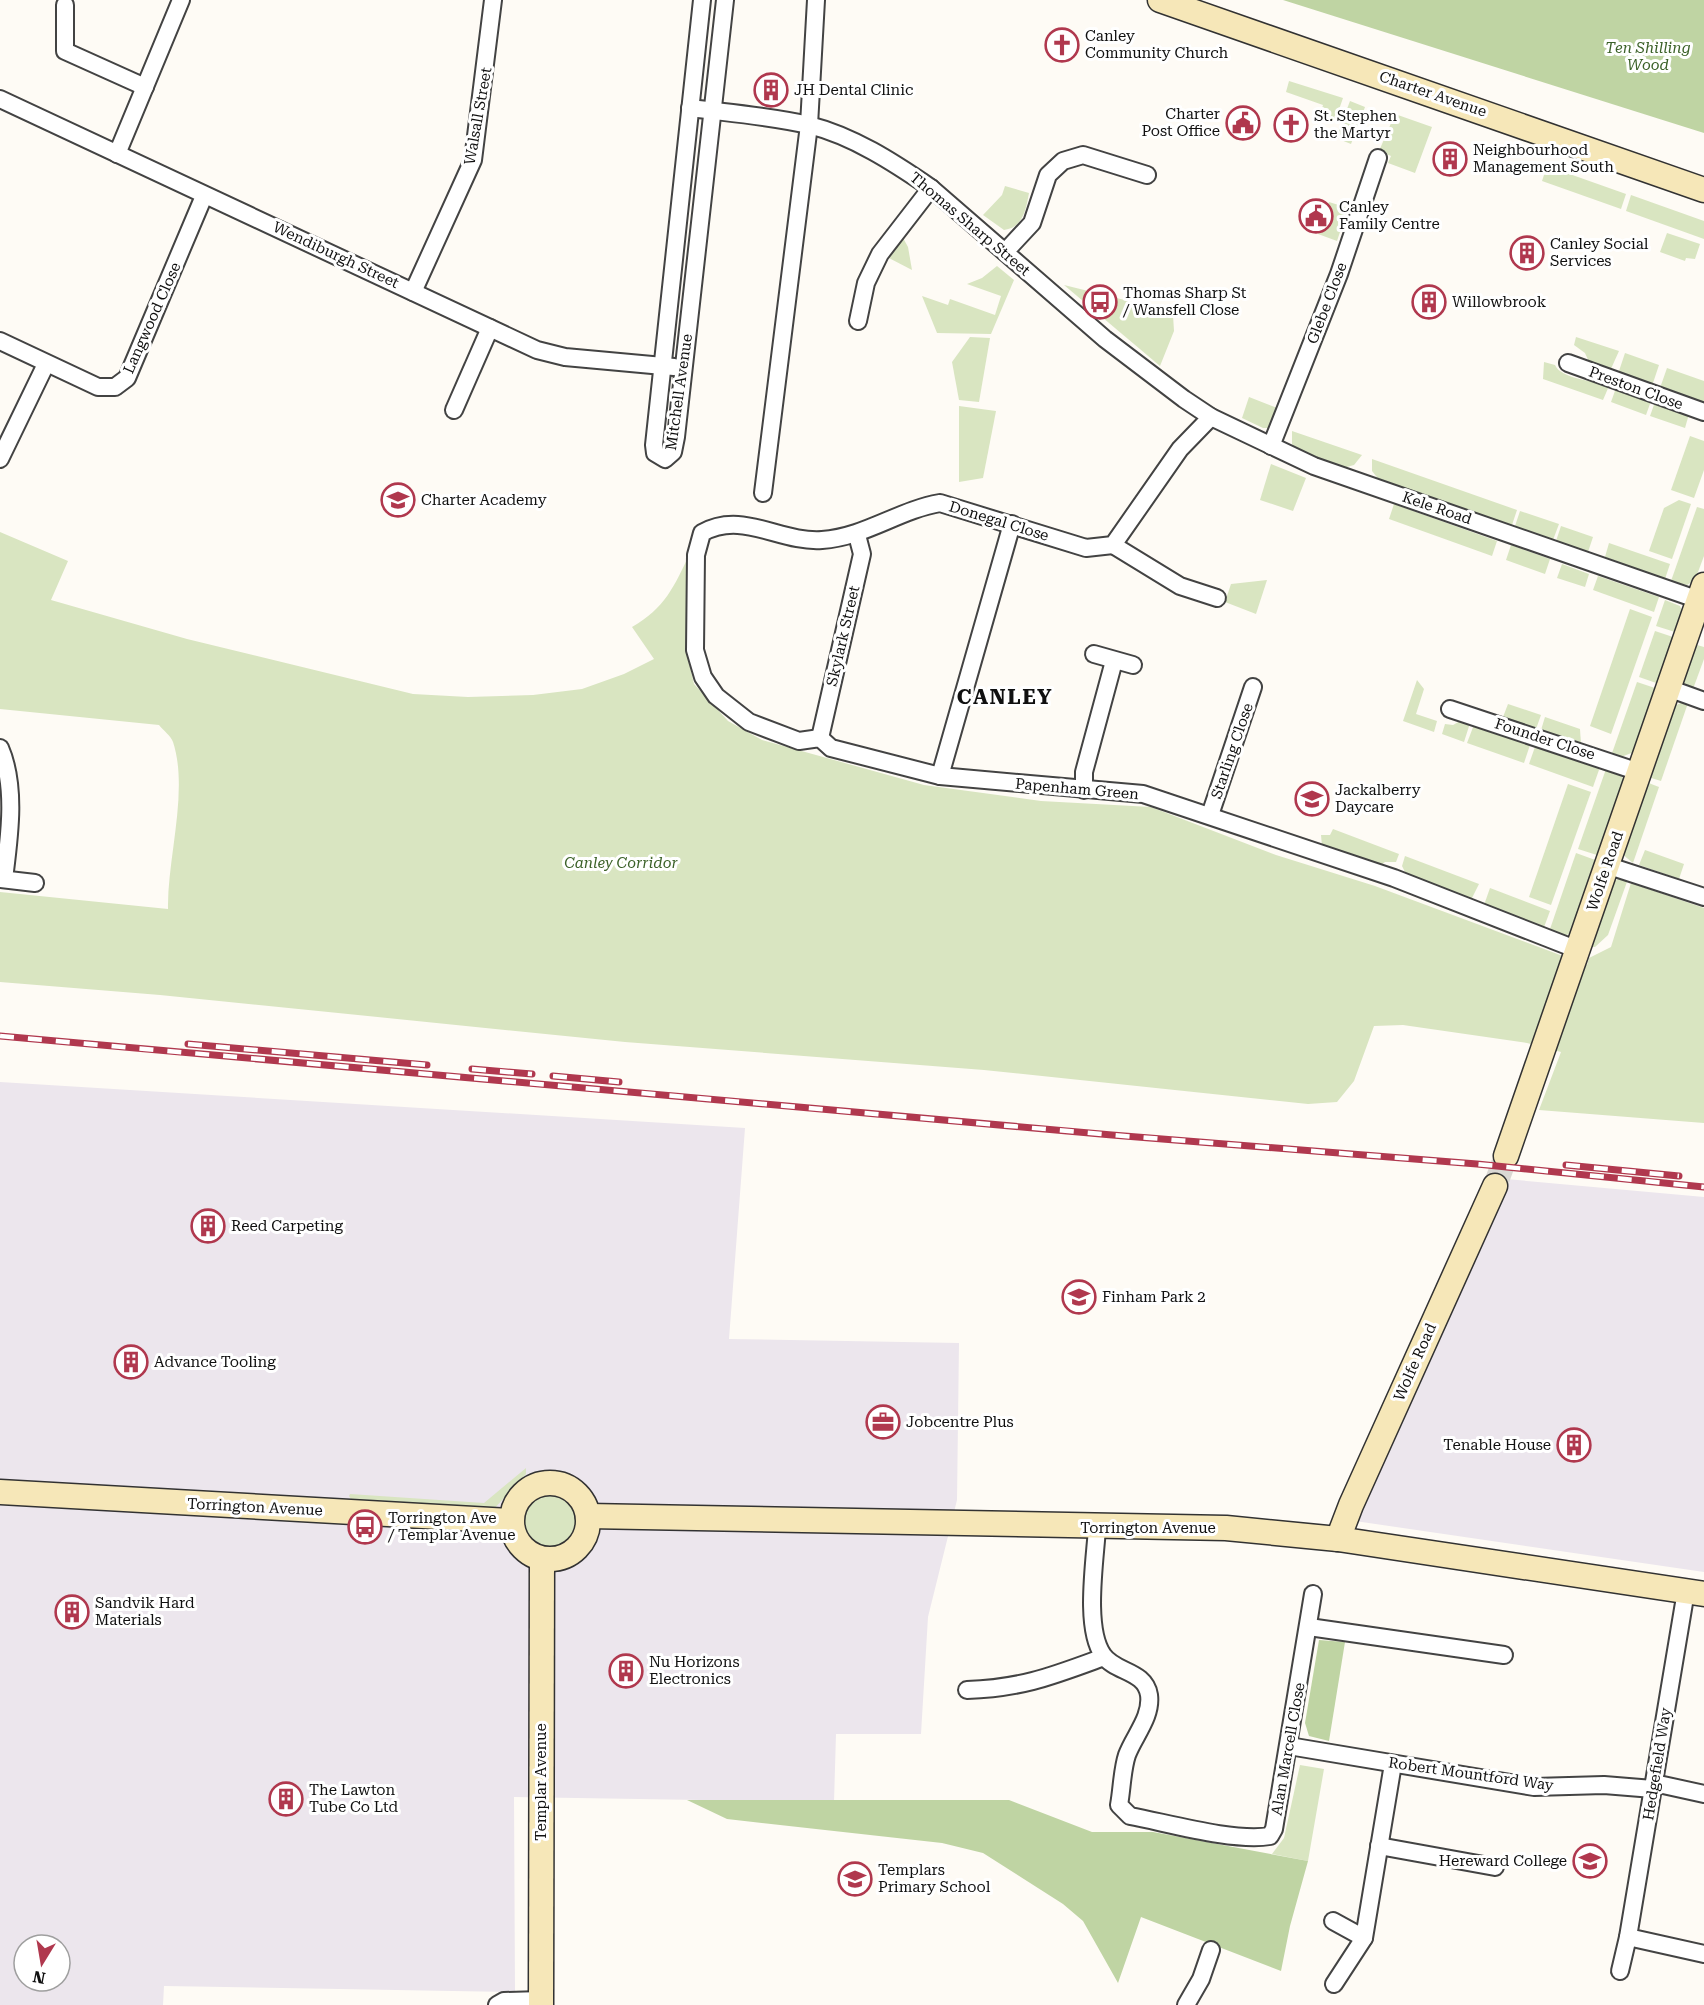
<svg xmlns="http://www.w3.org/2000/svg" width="1704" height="2005" font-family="'Roboto Serif',serif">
	<rect width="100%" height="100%" fill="#fefbf5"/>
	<g fill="#ece6ed" fill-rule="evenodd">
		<path d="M0,1082L745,1128L729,1339L959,1343L957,1500L928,1617L921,1734H836L834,1802L514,1797L515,1992L164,1986L163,2005H0ZM24,1945H60V1981H24Z"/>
		<polygon points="1506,1179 1704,1197 1704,1572 1355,1521"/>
	</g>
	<g fill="#d9e5c1">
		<polygon points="1289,81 1343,98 1335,121 1320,115 1323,105 1286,92"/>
		<polygon points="1350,101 1365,107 1351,144 1336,138"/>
		<polygon points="1395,114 1432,127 1415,173 1388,163 1391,156 1379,151"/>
		<polygon points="1547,166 1626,194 1621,209 1542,181"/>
		<path d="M1005,186L1029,193C1026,209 1023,228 1004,230L983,215L1002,195Z"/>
		<polygon points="1631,195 1704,221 1704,239 1626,211"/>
		<polygon points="1329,202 1348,208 1337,241 1318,234"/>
		<polygon points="1667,233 1700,244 1695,259 1686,258 1685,261 1660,252"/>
		<polygon points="902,236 908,247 912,270 887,257"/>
		<polygon points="997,266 1014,280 991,334 937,333 922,296 948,305 950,299 995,315 1001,296 967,284 982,278"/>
		<polygon points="1064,285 1165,310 1173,315 1174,331 1160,366"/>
		<polygon points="970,337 990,338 979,402 959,400 952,362"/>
		<polygon points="1576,337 1619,351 1610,371 1589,362 1585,353 1574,345"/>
		<polygon points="1625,353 1659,365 1653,383 1649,385 1621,375 1619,371"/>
		<path d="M1544,362L1555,365C1561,379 1592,380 1609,386L1603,400L1543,379Z"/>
		<polygon points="1667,368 1704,381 1704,404 1660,388"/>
		<polygon points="1616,388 1651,401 1646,415 1611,402"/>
		<polygon points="1249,397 1280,409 1270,428 1263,428 1242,418"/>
		<polygon points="1655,402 1689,414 1685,428 1650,416"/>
		<polygon points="959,406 996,411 983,478 959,482"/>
		<polygon points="1292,431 1362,455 1354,465 1343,468 1300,453 1292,444"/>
		<polygon points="1690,436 1704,441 1704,470 1694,498 1671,490"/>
		<polygon points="1372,459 1517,510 1512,525 1380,481 1372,471"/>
		<polygon points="1271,464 1306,478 1293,511 1260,500"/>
		<polygon points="1679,500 1691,504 1672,559 1649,551 1664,508"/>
		<polygon points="1394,504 1497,541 1492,556 1389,519"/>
		<polygon points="1697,507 1704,509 1704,556 1695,580 1687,585 1671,581"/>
		<polygon points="1520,511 1559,524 1553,540 1515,526"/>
		<polygon points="1561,526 1593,537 1588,552 1556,541"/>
		<path d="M0,532L68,561L51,600L187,639L413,694L468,697L533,695L582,689L624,674L654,659L632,627C665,608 674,587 690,553L688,658L694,684L728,721L762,740L924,785L1041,801L1151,807L1276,855L1375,886L1587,965L1589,958L1611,947L1631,883L1704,908V1123L1539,1110L1561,1052L1527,1043L1403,1025L1374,1026L1354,1081L1337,1102L1308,1104L984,1070L625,1042L160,995L0,982V892L168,909C167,858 189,791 173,742C171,736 163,730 159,725L0,709Z"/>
		<polygon points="1609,543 1670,564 1665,579 1605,557"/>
		<polygon points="1511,545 1550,559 1545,574 1506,560"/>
		<polygon points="1562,564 1589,574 1585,587 1557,578"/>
		<polygon points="1598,576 1659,597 1654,612 1593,590"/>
		<polygon points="1267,580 1256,614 1225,602 1231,584"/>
		<polygon points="1665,600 1680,606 1683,613 1679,631 1675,632 1656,626"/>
		<polygon points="1630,609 1652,617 1611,734 1590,726"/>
		<polygon points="1655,631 1673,637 1659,684 1639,677"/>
		<polygon points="1697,645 1704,647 1704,659 1693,689 1684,685 1682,681 1694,646"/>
		<polygon points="1417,680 1424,689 1416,714 1437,721 1434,732 1403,721"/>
		<polygon points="1637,682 1658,689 1634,752 1621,757 1611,756"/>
		<polygon points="1683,702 1688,703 1661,781 1648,777 1674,706"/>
		<polygon points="1508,704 1541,715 1536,729 1503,717"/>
		<polygon points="1545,717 1580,729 1581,744 1541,730"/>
		<polygon points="1462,720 1471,720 1464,742 1442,734 1445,724 1453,725"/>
		<polygon points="1475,722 1531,742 1524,763 1467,743"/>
		<polygon points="1536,744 1600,767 1593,787 1529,764"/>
		<polygon points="1606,769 1618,773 1624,779 1600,856 1578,849"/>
		<polygon points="1646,782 1659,787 1633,863 1622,854"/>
		<polygon points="1568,784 1591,792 1551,905 1529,897"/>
		<polygon points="1333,829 1399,854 1396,862 1385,862 1377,868 1322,846 1321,835 1330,835"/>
		<polygon points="1645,850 1684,864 1679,879 1639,865"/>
		<polygon points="1576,853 1598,861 1572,932 1563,937 1549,932"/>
		<polygon points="1405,856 1479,884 1470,902 1408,878 1402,866"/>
		<polygon points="1619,878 1628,879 1608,935 1595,947 1588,947 1613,883"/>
		<polygon points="1490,888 1550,911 1543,930 1484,905"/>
		<polygon points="526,1468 526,1474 493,1510 353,1502 349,1496 350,1494 484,1503"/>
		<circle cx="547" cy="1521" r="29"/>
		<polygon points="1300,1765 1324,1769 1308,1861 1272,1854 1284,1838"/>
	</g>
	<g fill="#bfd4a3">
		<polygon points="1283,0 1704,0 1704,133 1650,116"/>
		<polygon points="1319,1640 1345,1642 1329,1741 1309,1736 1305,1723"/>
		<polygon points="687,1800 1009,1800 1092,1832 1153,1832 1308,1861 1290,1926 1281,1971 1141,1917 1118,1983 1083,1921 1063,1904 983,1853 942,1843 727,1819"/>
	</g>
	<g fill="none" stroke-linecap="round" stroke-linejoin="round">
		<polyline stroke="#dad8d3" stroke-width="24" stroke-dasharray="24 12" stroke-linecap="butt" points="1495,1186 1506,1156"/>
		<g stroke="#434343" stroke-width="20">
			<g id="street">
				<polyline points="702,0 654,445 655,453 665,459 673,452 676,437 725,0"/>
				<polyline points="65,5 65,51 145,87"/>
				<polyline points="0,99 537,350 565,357 674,367"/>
				<path d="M690,108C729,113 770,116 809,125C853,136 893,162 931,188L1105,339L1184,399L1211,417L1314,466L1699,600"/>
				<polyline points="117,154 181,0"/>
				<polyline points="1005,252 1032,223 1048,175 1063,161 1083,155 1147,175"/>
				<polyline points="413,292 473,160 493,0"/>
				<polyline points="858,321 866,283 880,254 931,188"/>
				<polyline points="0,341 98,387 115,387 127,378 204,196"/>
				<polyline points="1568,363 1704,412"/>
				<polyline points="454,410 490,328"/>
				<path d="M1211,417L1180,449L1113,545L1086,548L940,503C899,510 865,537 822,540C780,543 742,510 702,533L696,555L695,650L703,677L716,696L749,722L799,741L820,738L831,748L940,776L1143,794L1394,878L1578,950"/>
				<polyline points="1271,446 1339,274 1378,158"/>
				<polyline points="0,459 46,364"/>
				<polyline points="763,493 809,125 816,0"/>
				<polyline points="1113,545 1180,586 1217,598"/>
				<polyline points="1094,654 1133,665"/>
				<polyline points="1668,688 1704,701"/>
				<polyline points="1450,709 1639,772"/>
				<polyline points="820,738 862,554 857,535"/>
				<path d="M0,748C17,787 9,839 4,879"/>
				<polyline points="940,776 1012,524"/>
				<polyline points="1084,790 1084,772 1114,661"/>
				<polyline points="1210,815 1253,687"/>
				<polyline points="1606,865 1704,897"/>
				<polyline points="0,879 35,883"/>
				<path d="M1097,1528C1095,1561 1084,1628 1103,1655C1115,1673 1145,1670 1149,1695C1152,1717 1134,1736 1127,1755C1122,1770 1122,1789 1119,1805L1130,1816C1168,1823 1233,1842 1270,1836L1274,1829L1313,1594"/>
				<polyline points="1686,1591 1628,1937 1704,1954"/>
				<polyline points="1309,1627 1504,1655"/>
				<path d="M967,1690C1023,1688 1052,1676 1104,1657"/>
				<polyline points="1289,1746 1534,1787 1604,1785 1653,1789"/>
				<polyline points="1654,1783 1704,1794"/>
				<polyline points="1379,1846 1495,1867"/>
				<polyline points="1333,1921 1364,1938"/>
				<polyline points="1620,1971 1628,1937"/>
				<polyline points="1334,1984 1364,1938 1393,1764"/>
				<polyline points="497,2005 504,2001 541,2000"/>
				<polyline points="1186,2005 1201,1979 1211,1950"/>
			</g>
		</g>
		<g stroke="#323232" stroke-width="27">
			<g id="secondary">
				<polyline points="1160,0 1704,190"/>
				<polyline points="1506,1156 1704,585"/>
				<circle cx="550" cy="1521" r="38"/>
				<polyline points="0,1492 511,1521"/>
				<polyline points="588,1516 1226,1528 1338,1539 1704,1594"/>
				<polyline points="1338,1539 1351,1505 1495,1186"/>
				<polyline points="541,2005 542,1559"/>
			</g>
		</g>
		<use href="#street" stroke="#fff" stroke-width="16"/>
		<use href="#secondary" stroke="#f6e7b8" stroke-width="24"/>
		<g stroke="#b0384e" stroke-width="7">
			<g id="rail">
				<polyline points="0,1036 1112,1135 1477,1164 1704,1187"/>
				<polyline points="188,1044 427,1065"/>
				<polyline points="472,1069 532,1074"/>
				<polyline points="553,1076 619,1082"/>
				<polyline points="1566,1165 1679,1176"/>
			</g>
		</g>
		<use href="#rail" stroke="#fff" stroke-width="4.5" stroke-dasharray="14" stroke-linecap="butt"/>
	</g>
	<defs>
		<g id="church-ring" transform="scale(1.725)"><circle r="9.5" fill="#fff" stroke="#b0384e" stroke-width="1.5"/><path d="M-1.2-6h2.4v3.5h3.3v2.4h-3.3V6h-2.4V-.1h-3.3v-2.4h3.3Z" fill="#b0384e"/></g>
		<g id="building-ring" transform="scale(1.725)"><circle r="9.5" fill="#fff" stroke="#b0384e" stroke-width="1.5"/><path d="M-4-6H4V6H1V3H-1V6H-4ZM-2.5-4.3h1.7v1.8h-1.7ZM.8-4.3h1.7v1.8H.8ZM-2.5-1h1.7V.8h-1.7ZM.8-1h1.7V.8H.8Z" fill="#b0384e"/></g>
		<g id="civic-ring" transform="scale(1.725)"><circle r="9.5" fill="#fff" stroke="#b0384e" stroke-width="1.5"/><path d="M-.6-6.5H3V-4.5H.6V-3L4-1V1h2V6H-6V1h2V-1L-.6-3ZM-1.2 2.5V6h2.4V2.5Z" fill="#b0384e"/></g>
		<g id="bus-ring" transform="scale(1.725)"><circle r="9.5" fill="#fff" stroke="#b0384e" stroke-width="1.5"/><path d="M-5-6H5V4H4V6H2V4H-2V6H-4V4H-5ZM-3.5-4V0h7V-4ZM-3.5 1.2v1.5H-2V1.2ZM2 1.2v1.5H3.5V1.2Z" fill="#b0384e"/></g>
		<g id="school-ring" transform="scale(1.725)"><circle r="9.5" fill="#fff" stroke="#b0384e" stroke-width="1.5"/><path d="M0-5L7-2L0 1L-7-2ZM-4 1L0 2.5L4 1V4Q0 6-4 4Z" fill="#b0384e"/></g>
		<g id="office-ring" transform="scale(1.725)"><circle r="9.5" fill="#fff" stroke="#b0384e" stroke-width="1.5"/><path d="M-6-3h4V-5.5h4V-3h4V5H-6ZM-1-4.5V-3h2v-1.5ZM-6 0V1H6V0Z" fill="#b0384e"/></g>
		<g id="university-ring" transform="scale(1.725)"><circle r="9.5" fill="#fff" stroke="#b0384e" stroke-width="1.5"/><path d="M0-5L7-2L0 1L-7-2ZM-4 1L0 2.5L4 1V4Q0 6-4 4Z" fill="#b0384e"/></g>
	</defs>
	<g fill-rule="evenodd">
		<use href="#church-ring" x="1062" y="45"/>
		<use href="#building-ring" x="771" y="90"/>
		<use href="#civic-ring" x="1243" y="123"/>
		<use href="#church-ring" x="1291" y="125"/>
		<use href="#building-ring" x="1450" y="159"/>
		<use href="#civic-ring" x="1316" y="216"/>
		<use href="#building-ring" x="1527" y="253"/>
		<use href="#bus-ring" x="1100" y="302"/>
		<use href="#building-ring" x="1429" y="302"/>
		<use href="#school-ring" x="398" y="500"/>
		<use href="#school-ring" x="1312" y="799"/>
		<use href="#building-ring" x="208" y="1226"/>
		<use href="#school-ring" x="1079" y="1297"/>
		<use href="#building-ring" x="131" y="1362"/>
		<use href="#office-ring" x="883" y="1422"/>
		<use href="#building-ring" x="1574" y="1445"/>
		<use href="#bus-ring" x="365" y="1527"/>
		<use href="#building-ring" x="72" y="1612"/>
		<use href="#building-ring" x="626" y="1671"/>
		<use href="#building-ring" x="286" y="1799"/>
		<use href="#university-ring" x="1590" y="1861"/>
		<use href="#school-ring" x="855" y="1879"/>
	</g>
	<g text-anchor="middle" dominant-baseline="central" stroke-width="6" stroke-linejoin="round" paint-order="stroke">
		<g font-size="15" fill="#101010" stroke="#fff" text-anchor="start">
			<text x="1085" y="36">Canley<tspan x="1085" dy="17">Community Church</tspan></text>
			<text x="794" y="90">JH Dental Clinic</text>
			<text x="1220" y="114" text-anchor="end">Charter<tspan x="1220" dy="17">Post Office</tspan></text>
			<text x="1314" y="116">St. Stephen<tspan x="1314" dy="17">the Martyr</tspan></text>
			<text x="1473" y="150">Neighbourhood<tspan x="1473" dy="17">Management South</tspan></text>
			<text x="1339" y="207">Canley<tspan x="1339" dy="17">Family Centre</tspan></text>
			<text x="1550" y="244">Canley Social<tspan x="1550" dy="17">Services</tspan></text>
			<text x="1123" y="293">Thomas Sharp St<tspan x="1123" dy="17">/ Wansfell Close</tspan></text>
			<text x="1452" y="302">Willowbrook</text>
			<text x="421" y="500">Charter Academy</text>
			<text x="1335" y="790">Jackalberry<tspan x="1335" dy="17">Daycare</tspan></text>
			<text x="231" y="1226">Reed Carpeting</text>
			<text x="1102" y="1297">Finham Park 2</text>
			<text x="154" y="1362">Advance Tooling</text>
			<text x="906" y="1422">Jobcentre Plus</text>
			<text x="1551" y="1445" text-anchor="end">Tenable House</text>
			<text x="388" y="1518">Torrington Ave<tspan x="388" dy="17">/ Templar Avenue</tspan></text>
			<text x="95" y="1603">Sandvik Hard<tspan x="95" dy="17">Materials</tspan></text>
			<text x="649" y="1662">Nu Horizons<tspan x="649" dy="17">Electronics</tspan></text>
			<text x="309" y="1790">The Lawton<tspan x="309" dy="17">Tube Co Ltd</tspan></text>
			<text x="1567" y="1861" text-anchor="end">Hereward College</text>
			<text x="878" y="1870">Templars<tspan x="878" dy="17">Primary School</tspan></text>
		</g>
		<g font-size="15" font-style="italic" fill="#3b6128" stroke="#fff">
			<text x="1648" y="48">Ten Shilling<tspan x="1648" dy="17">Wood</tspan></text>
			<text x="621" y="863">Canley Corridor</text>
		</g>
		<g font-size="15" fill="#101010" stroke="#fff">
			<text transform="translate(1433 94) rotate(19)">Charter Avenue</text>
			<text transform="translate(478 116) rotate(-80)">Walsall Street</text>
			<text transform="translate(970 224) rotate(40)">Thomas Sharp Street</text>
			<text transform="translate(336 255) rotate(25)">Wendiburgh Street</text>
			<text transform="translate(1327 303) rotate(-69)">Glebe Close</text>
			<text transform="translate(152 318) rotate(-66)">Langwood Close</text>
			<text transform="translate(1636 388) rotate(20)">Preston Close</text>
			<text transform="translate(679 392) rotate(-82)">Mitchell Avenue</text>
			<text transform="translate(1437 508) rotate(19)">Kele Road</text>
			<text transform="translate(999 521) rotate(17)">Donegal Close</text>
			<text transform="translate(843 636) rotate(-77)">Skylark Street</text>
			<text transform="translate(1545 739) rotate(18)">Founder Close</text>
			<text transform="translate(1232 751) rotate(-71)">Starling Close</text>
			<text transform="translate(1077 789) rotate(5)">Papenham Green</text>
			<text transform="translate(1605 871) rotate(-71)">Wolfe Road</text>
			<text transform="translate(1415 1362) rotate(-66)">Wolfe Road</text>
			<text transform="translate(255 1507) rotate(3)">Torrington Avenue</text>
			<text x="1148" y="1528">Torrington Avenue</text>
			<text transform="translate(1288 1749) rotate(-80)">Alan Marcell Close</text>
			<text transform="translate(1657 1764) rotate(-81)">Hedgefield Way</text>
			<text transform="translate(1471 1774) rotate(8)">Robert Mountford Way</text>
			<text transform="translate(541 1782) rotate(-90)">Templar Avenue</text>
		</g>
		<g font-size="21" font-weight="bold" letter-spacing="1.5" fill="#101010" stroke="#fff">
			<text x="1005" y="697">CANLEY</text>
		</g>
	</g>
	<g transform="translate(42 1963) rotate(191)"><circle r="28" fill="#ffffff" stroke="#9f9f9f" stroke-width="1.5"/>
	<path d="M0-4.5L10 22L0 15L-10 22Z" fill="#b0384e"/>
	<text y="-9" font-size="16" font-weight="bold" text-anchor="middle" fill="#101010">N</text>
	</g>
</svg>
